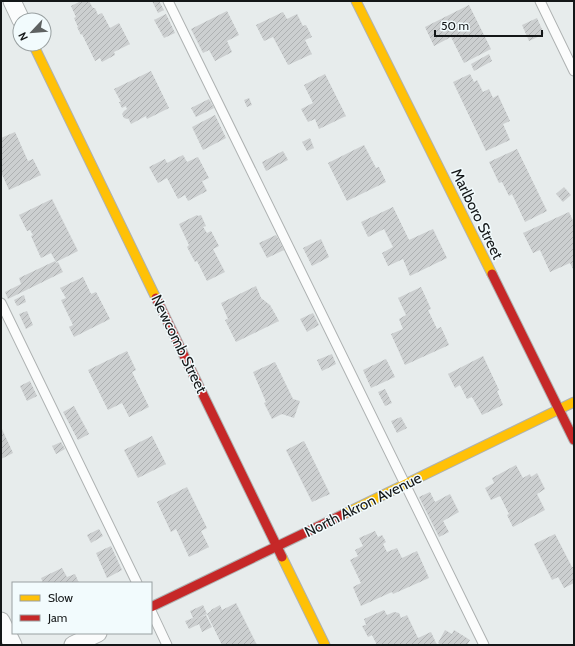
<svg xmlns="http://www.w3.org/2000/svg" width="575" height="646" font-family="Cabin,sans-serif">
	<defs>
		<pattern id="building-hatch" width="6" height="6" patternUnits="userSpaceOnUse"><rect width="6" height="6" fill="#cccfd0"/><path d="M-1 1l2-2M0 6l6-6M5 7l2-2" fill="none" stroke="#aeb1b2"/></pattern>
	</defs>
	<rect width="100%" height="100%" fill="#e7ecec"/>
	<g fill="url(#building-hatch)">
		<polygon points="81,1 89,1 93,8 95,8 98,15 102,13 110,28 119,23 130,44 114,52 115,55 102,62 100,58 95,61 82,34 81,35 77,27 78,27 74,18 76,17 71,6"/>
		<polygon points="152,1 159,1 164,10 158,13"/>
		<polygon points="469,5 491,49 464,63 451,37 434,46 425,27"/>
		<polygon points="227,11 239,35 227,41 232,52 215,61 209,50 203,53 191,29"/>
		<polygon points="283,12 287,19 297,14 303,26 306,25 312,37 305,40 312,54 288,65 273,37 264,41 256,25"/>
		<polygon points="166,14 175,33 164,38 154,20"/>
		<polygon points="537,18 544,34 529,41 522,25"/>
		<polygon points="489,54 492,61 474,71 471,64"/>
		<polygon points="151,71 169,108 147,119 146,116 131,124 128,118 127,119 124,118 122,114 124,111 127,109 126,106 122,108 119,102 121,102 114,89"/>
		<polygon points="325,74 346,116 319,129 315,119 308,122 301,109 313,103 304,85"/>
		<polygon points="470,74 474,82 477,80 483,92 489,89 493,98 498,95 510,121 503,124 510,140 486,151 453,82"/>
		<polygon points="249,98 252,105 247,107 244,100"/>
		<polygon points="209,99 214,108 196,117 191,108"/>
		<polygon points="215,115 226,138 203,150 192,127"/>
		<polygon points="15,132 28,161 33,159 41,175 9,190 1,172 1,138"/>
		<polygon points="310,138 314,148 307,151 302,142"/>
		<polygon points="364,145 376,168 379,167 386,182 347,201 328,163"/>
		<polygon points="517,149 547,211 525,222 512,194 509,196 502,182 499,183 489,162"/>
		<polygon points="283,151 288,160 266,171 262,162"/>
		<polygon points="183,155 187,162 198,157 209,178 202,181 207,191 188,201 185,195 178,199 167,178 158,183 149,167 165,159 167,163"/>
		<polygon points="564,187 571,195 563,202 556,194"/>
		<polygon points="52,199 78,251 56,262 51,253 41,258 31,236 33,235 30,230 27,231 19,215"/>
		<polygon points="393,207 409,240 433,229 447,258 410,276 403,259 388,266 382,253 393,247 384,229 368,237 361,222"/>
		<polygon points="569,212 574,223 574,271 570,263 550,272 540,250 533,253 523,233"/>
		<polygon points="197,215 198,216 201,215 206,226 203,227 207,233 211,231 219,246 213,249 225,272 207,281 197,261 195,262 187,247 189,245 179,224"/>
		<polygon points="276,235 284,250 267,258 259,243"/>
		<polygon points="321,239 329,257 312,266 303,248"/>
		<polygon points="55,261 56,263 58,262 63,272 8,299 5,292 21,284 19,278"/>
		<polygon points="83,277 91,294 96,292 110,319 74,337 69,327 73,325 61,300 66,298 60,288"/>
		<polygon points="256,286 261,298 270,305 279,321 236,342 225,320 228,319 221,303"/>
		<polygon points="421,287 431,309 428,310 437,329 441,327 449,345 405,365 391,334 403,329 399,319 406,315 398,298"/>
		<polygon points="24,295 26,302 17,306 14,300"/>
		<polygon points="27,311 33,325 26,329 19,314"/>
		<polygon points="313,313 319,325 307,332 300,319"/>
		<polygon points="127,351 136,370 132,372 149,407 129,417 122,403 108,410 88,370"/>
		<polygon points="332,354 336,364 322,371 317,360"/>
		<polygon points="483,356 499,390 497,391 503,405 482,415 472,397 467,399 460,385 455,388 448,374"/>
		<polygon points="386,359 395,377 371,388 363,370"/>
		<polygon points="275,362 293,399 300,401 294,418 282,414 272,419 264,403 266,402 253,372"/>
		<polygon points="30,381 37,396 27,401 20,386"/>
		<polygon points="385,389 392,403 385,406 378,392"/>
		<polygon points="74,406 89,434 78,440 63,412"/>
		<polygon points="401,417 407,428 397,433 391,421"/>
		<polygon points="1,427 13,453 1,459"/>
		<polygon points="152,436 166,464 138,478 124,450"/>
		<polygon points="304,441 330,494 312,502 286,450"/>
		<polygon points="61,442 65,449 56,454 52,446"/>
		<polygon points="516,465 523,478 530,474 531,477 537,473 545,489 537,494 545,510 513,527 507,515 509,514 500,496 491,500 485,488 494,483 492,478"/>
		<polygon points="187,487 207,528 201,531 209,547 189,557 176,529 171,532 157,502"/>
		<polygon points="430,492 435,502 450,494 459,512 443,521 449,532 439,537 419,497"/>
		<polygon points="99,529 103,536 91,543 87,535"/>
		<polygon points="375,531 378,537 382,535 386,542 383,544 387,552 397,548 402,558 417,551 429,578 393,594 392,592 361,606 353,587 361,583 350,560 358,556 355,550 363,546 359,538"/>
		<polygon points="555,534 572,567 573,567 574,568 574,583 564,588 558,577 552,580 534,544"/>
		<polygon points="111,546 122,570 107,578 96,553"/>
		<polygon points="62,568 67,577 75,574 79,583 43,583 41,578"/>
		<polygon points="236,603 257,645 222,645 207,614 193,620 206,615 212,627 202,632 199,624 189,629 185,621 193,618 190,611 203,605 207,614 211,611 211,610 220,605 222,610"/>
		<polygon points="384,610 387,615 394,612 399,613 401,618 407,615 418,638 431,632 437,645 377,645 372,635 368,637 362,626 366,625 364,619"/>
		<polygon points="445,630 452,634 454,630 470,640 467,645 441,645 438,643"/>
	</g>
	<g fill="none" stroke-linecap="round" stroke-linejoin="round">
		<g stroke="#aeb2b2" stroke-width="11">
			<g id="lane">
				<polyline points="168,1 484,645"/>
				<polyline points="540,1 574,71"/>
				<polyline points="1,303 137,583"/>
				<polyline points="151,611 167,645"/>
			</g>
		</g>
		<g stroke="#aeb2b2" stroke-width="19">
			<g id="street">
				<polyline points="12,1 21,20"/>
				<polyline points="1,621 13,645"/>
				<polyline points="73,645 98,633"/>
			</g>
		</g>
		<g stroke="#aeb2b2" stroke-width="11">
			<g id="slow">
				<polyline points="356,1 492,274"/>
				<polyline points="33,44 156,298"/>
				<polyline points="344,514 574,402"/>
				<polyline points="282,557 325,645"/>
			</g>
		</g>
		<g stroke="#aeb2b2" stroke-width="11">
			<g id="jam">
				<polyline points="492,274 574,440"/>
				<polyline points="156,298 282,557"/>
				<polyline points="151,607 344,514"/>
			</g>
		</g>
		<use href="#lane" stroke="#fbfcfc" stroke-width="9"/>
		<use href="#street" stroke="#fbfcfc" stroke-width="17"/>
		<use href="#slow" stroke="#ffc107" stroke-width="9"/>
		<use href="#jam" stroke="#c62828" stroke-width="9"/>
	</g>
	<g text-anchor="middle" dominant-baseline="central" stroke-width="3" stroke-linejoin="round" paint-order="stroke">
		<g font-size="15" fill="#141718" stroke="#f2fbfd">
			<text transform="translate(477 214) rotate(64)">Marlboro Street</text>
			<text transform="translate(179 344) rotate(64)">Newcomb Street</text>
			<text transform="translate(363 505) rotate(-26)">North Akron Avenue</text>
		</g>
	</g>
	<rect width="575" height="646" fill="none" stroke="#141718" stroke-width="4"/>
	<rect x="12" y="582" width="140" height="52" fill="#f2fbfd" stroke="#99a0a1"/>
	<rect x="20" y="595" width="20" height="6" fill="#ffc107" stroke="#99a0a1"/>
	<text x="48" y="602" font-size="12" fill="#141718">Slow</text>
	<rect x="20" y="615" width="20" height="6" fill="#c62828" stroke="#99a0a1"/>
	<text x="48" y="622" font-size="12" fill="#141718">Jam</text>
	<g transform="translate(32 32) rotate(244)"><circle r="19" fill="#f2fbfd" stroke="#99a0a1"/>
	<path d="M0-3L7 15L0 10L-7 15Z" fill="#5e6262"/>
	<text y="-6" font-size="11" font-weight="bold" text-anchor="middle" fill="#141718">N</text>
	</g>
	<path d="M435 30v6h107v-6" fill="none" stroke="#141718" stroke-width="2"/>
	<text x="441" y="30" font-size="12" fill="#141718" stroke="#f2fbfd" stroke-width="3" paint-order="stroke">50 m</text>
</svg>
